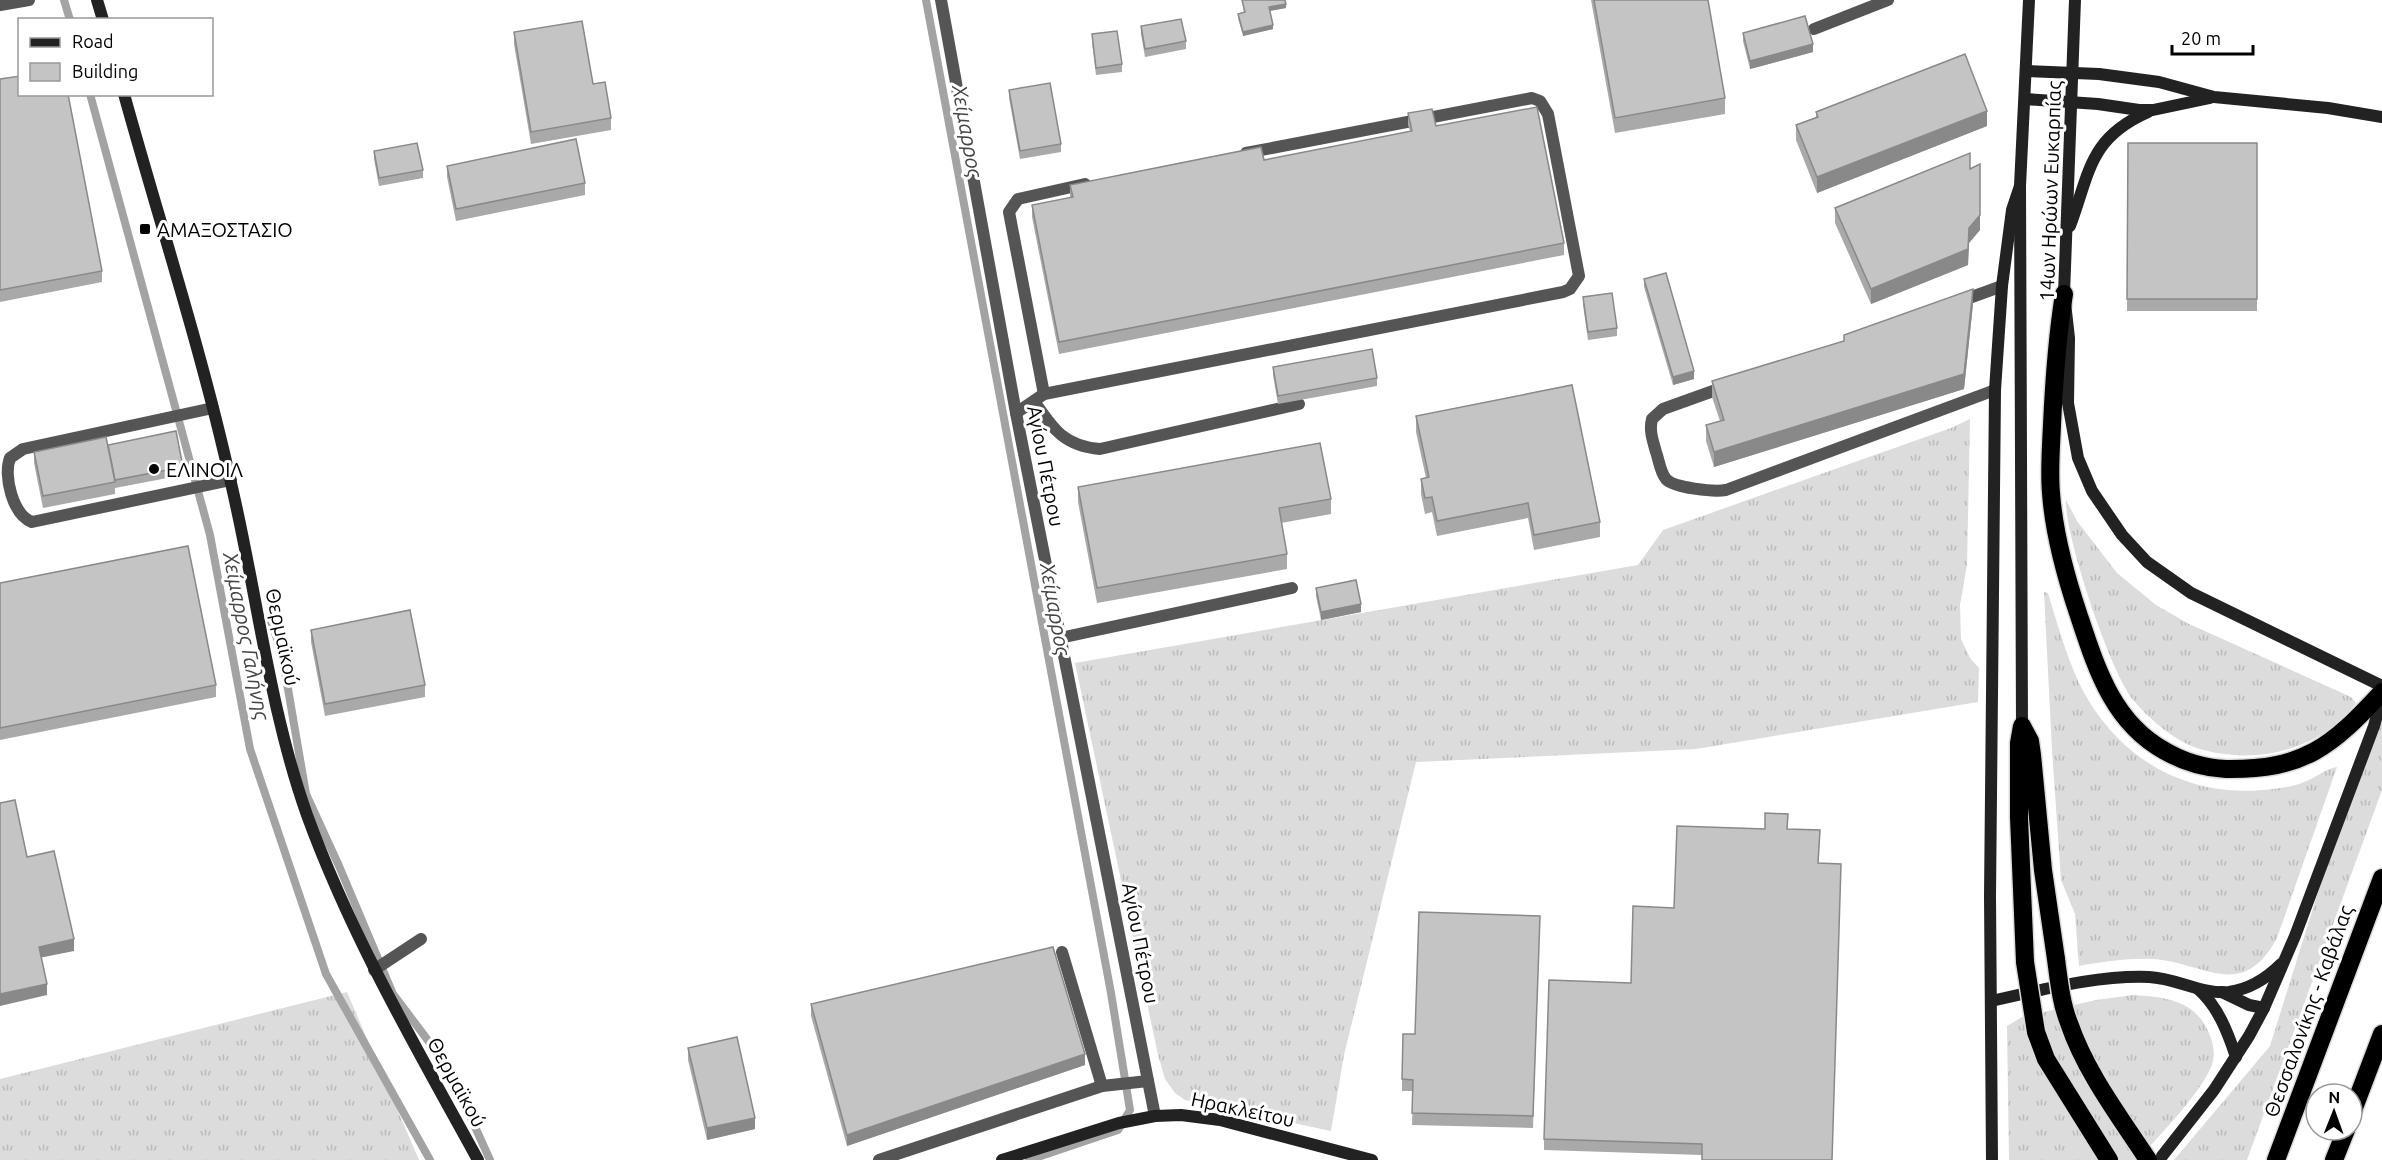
<svg xmlns="http://www.w3.org/2000/svg" width="2382" height="1160" font-family="Ubuntu,sans-serif">
	<defs>
		<pattern id="grass-tufts" width="24" height="20" patternUnits="userSpaceOnUse" patternTransform="scale(1.5)"><rect width="24" height="20" fill="#dcdcdc"/><path d="M3 7l-1-3M5 7V3M7 7l1-3M15 17l-1-3M17 17v-4M19 17l1-3" fill="none" stroke="#bbb"/></pattern>
	</defs>
	<rect width="100%" height="100%" fill="#fff"/>
	<g fill="url(#grass-tufts)">
		<polygon points="1970,419 1967,565 1960,605 1961,639 1970,658 1979,668 1978,702 1696,749 1416,762 1344,1055 1331,1131 1195,1102 1185,1100 1175,1093 1165,1079 1158,1055 1075,663 1638,565 1663,530 1951,428"/>
		<path d="M2066,500L2077,521L2117,573L2156,605L2187,623L2351,697L2356,703C2322,749 2258,765 2204,750C2178,744 2151,721 2134,701C2111,675 2064,534 2066,500Z"/>
		<path d="M2044,592L2048,593C2057,623 2066,655 2079,683C2117,760 2189,800 2273,789C2283,788 2295,786 2304,782C2316,778 2325,769 2337,767L2277,938C2242,1002 2206,963 2153,959C2128,958 2103,962 2079,966L2075,914L2061,880L2052,750Z"/>
		<polygon points="2382,717 2382,790 2247,1160 2174,1160 2270,1046 2364,745"/>
		<polygon points="347,992 419,1160 0,1160 0,1079"/>
		<path d="M2133,995C2159,997 2187,998 2203,1022C2210,1033 2216,1048 2213,1061C2206,1089 2157,1137 2138,1160H2009L2007,1026L2022,1017L2096,1000Z"/>
	</g>
	<g fill="none" stroke-linecap="round" stroke-linejoin="round">
		<g stroke="#a3a3a3" stroke-width="8">
			<polyline points="64,0 70,20"/>
			<polyline points="926,0 1111,993 1130,1110 1118,1130 1029,1160"/>
			<polyline points="90,94 210,535 250,749 326,974 430,1160"/>
			<polyline points="271,621 282,654 306,794 339,866 393,994 448,1067 490,1160"/>
		</g>
		<g stroke="#dbdbdb" stroke-width="21">
			<g id="highway">
				<path d="M2064,294C2057,338 2054,381 2052,425C2051,448 2049,471 2051,493C2054,534 2065,574 2078,613C2096,667 2112,722 2165,751C2184,762 2204,768 2226,769C2304,770 2331,747 2382,692"/>
				<polyline points="2022,726 2019,743 2019,817 2025,962"/>
				<polyline points="2023,728 2030,741 2032,755 2043,870 2056,959"/>
				<polyline points="2352,1113 2382,1034"/>
				<polyline points="2276,1160 2382,878"/>
				<polyline points="2334,1160 2346,1130"/>
			</g>
		</g>
		<g stroke="#555" stroke-width="12">
			<polyline points="0,5 29,0"/>
			<polyline points="1814,29 1888,0"/>
			<polyline points="1958,302 2002,286"/>
			<path d="M1727,386L1663,409L1652,419C1649,431 1653,441 1656,452C1659,460 1660,472 1666,479C1674,488 1714,492 1726,490L1995,390"/>
			<polyline points="1044,394 1009,212 1018,199 1085,184"/>
			<path d="M1034,401C1053,429 1064,446 1100,449L1299,404"/>
			<path d="M213,408L23,449L10,458C3,476 13,515 32,522L231,480"/>
			<polyline points="1016,413 1044,394 1563,292 1570,289 1579,276 1548,114 1540,101 1532,98 1246,153"/>
			<polyline points="1060,638 1292,588"/>
			<polyline points="1062,952 1102,1086 1148,1081"/>
			<polyline points="374,970 421,939"/>
			<polyline points="879,1160 1102,1086"/>
		</g>
		<polyline stroke="#555" stroke-width="12" points="941,0 1016,413 1155,1116"/>
		<g stroke="#222" stroke-width="12">
			<polyline points="97,0 103,20"/>
			<polyline points="2075,0 2064,294 2069,338 2068,403 2078,458 2092,491 2122,535 2147,562 2191,593 2382,686"/>
			<polyline points="2027,71 2099,74 2159,82 2214,97 2328,108 2382,117"/>
			<path d="M124,94C160,224 202,352 231,483C257,593 269,708 307,815C351,936 416,1047 478,1160"/>
			<polyline points="2025,99 2098,104 2139,110 2153,110 2210,98"/>
			<path d="M2070,226C2090,172 2089,138 2148,112"/>
			<polyline points="2022,726 2020,186 2029,0"/>
			<path d="M2198,989C2218,1006 2228,1033 2236,1057"/>
			<polyline points="2222,992 2249,1005 2264,1008"/>
			<path d="M1991,1001C2042,990 2097,975 2149,977C2176,978 2203,995 2229,992C2250,989 2266,979 2281,964"/>
			<polyline points="1002,1160 1119,1123 1155,1116 1181,1115 1220,1120 1372,1160"/>
			<polyline points="1992,1160 1990,896 1995,390 2002,286 2012,210 2020,186"/>
			<polyline points="2159,1160 2214,1090 2249,1036 2264,1008 2295,936 2374,726 2382,698"/>
		</g>
		<use href="#highway" stroke="#000" stroke-width="18"/>
		<g stroke="#dbdbdb" stroke-width="21" stroke-linecap="butt">
			<g id="highway-bridge">
				<path d="M2056,959C2059,981 2061,1003 2069,1023C2086,1073 2120,1117 2148,1160"/>
				<polyline points="2025,962 2036,1032 2046,1059 2109,1160"/>
			</g>
		</g>
		<use href="#highway-bridge" stroke="#000" stroke-width="18"/>
	</g>
	<g fill="#a9a9a9">
		<polygon points="1242,0 1285,0 1286,8 1270,11 1273,29 1243,36 1238,18 1238,14 1244,13"/>
		<polygon points="1591,0 1708,0 1725,98 1725,114 1615,133"/>
		<polygon points="1141,26 1186,41 1186,49 1145,57 1141,34"/>
		<polygon points="514,32 593,84 611,118 611,130 531,144 514,44"/>
		<polygon points="1743,33 1813,52 1750,69 1743,41"/>
		<polygon points="1092,34 1122,64 1122,72 1096,75 1092,42"/>
		<polygon points="0,79 102,271 102,282 0,302"/>
		<polygon points="1009,90 1061,144 1061,152 1020,159 1009,98"/>
		<polygon points="1816,112 1987,126 1817,193 1796,140 1796,125 1816,117"/>
		<polygon points="1408,113 1436,126 1564,243 1564,255 1059,354 1032,217 1032,205 1070,198 1070,185 1264,160 1410,131 1408,125"/>
		<polygon points="2128,143 2257,143 2257,311 2127,311"/>
		<polygon points="374,151 423,170 423,178 379,186 374,159"/>
		<polygon points="447,166 585,183 585,195 456,221 447,177"/>
		<polygon points="1970,169 1980,230 1969,243 1968,265 1871,304 1835,223 1835,208"/>
		<polygon points="1644,279 1694,379 1673,385 1644,287"/>
		<polygon points="1583,297 1617,328 1617,336 1588,340 1583,305"/>
		<polygon points="1973,304 1964,389 1714,467 1706,441 1706,425 1720,421 1712,397 1712,381"/>
		<polygon points="1273,367 1377,378 1377,386 1278,404 1273,375"/>
		<polygon points="1416,416 1600,522 1600,537 1534,550 1528,518 1437,536 1432,512 1425,514 1421,494 1421,479 1426,478 1416,432"/>
		<polygon points="108,445 183,467 183,475 115,488 115,494 43,508 34,463 34,452"/>
		<polygon points="1078,487 1331,499 1331,514 1281,523 1287,554 1287,569 1097,603 1078,502"/>
		<polygon points="0,583 216,685 216,697 0,740"/>
		<polygon points="1316,588 1361,612 1321,620 1316,596"/>
		<polygon points="311,630 425,685 425,697 325,716 311,642"/>
		<polygon points="1765,829 1702,1155 1544,1150 1544,1139 1674,908"/>
		<polygon points="1540,916 1533,1128 1412,1125 1413,1091 1402,1091 1402,1079 1415,1034"/>
		<polygon points="811,1004 1085,1065 847,1146 811,1016"/>
		<polygon points="688,1048 755,1129 707,1140 688,1060"/>
	</g>
	<g fill="#898989">
		<polygon points="1286,4 1286,8 1269,11 1269,7"/>
		<polygon points="1273,25 1273,29 1243,36 1243,32"/>
		<polygon points="1813,44 1813,52 1750,69 1750,61"/>
		<polygon points="1987,111 1987,126 1817,193 1817,177"/>
		<polygon points="1980,215 1980,230 1969,243 1968,265 1871,304 1871,289 1969,228"/>
		<polygon points="1973,289 1973,304 1964,389 1714,467 1714,452"/>
		<polygon points="1694,371 1694,379 1673,385 1673,377"/>
		<polygon points="1361,604 1361,612 1321,620 1321,612"/>
		<polygon points="74,939 74,951 39,958 39,947"/>
		<polygon points="47,984 47,995 0,1006 0,994"/>
		<polygon points="1085,1054 1085,1065 847,1146 847,1135"/>
		<polygon points="755,1118 755,1129 707,1140 707,1128"/>
	</g>
	<g fill="#c4c4c4" stroke="#898989" stroke-width="1.5">
		<polygon points="1242,0 1285,0 1286,4 1269,7 1273,25 1243,32 1238,14 1245,12"/>
		<polygon points="1594,0 1708,0 1725,98 1615,118"/>
		<polygon points="1805,16 1813,44 1750,61 1743,33"/>
		<polygon points="1181,19 1186,41 1145,49 1141,26"/>
		<polygon points="582,21 593,84 605,82 611,118 531,132 514,32"/>
		<polygon points="1117,31 1122,64 1096,68 1092,34"/>
		<polygon points="1965,54 1987,111 1817,177 1796,125 1818,117 1816,112"/>
		<polygon points="20,76 20,94 68,94 102,271 0,290 0,79"/>
		<polygon points="1050,83 1061,144 1020,151 1009,90"/>
		<polygon points="1537,107 1564,243 1059,342 1032,205 1073,197 1070,185 1261,147 1264,160 1412,131 1408,113 1432,109 1436,126"/>
		<polygon points="576,139 585,183 456,209 447,166"/>
		<polygon points="417,143 423,170 379,178 374,151"/>
		<polygon points="2128,143 2257,143 2257,299 2127,299"/>
		<polygon points="1970,153 1970,169 1980,164 1980,215 1969,228 1968,249 1871,289 1835,208"/>
		<polygon points="1666,273 1694,371 1673,377 1644,279"/>
		<polygon points="1973,289 1964,374 1714,452 1706,425 1724,420 1712,381 1844,341 1844,335"/>
		<polygon points="1612,293 1617,328 1588,332 1583,297"/>
		<polygon points="1372,349 1377,378 1278,396 1273,367"/>
		<polygon points="1572,385 1600,522 1534,535 1528,503 1437,521 1432,497 1425,498 1421,479 1429,477 1416,416"/>
		<polygon points="176,431 183,467 115,480 108,445"/>
		<polygon points="106,437 115,482 43,496 34,452"/>
		<polygon points="1320,443 1331,499 1279,508 1287,554 1097,588 1078,487"/>
		<polygon points="188,546 216,685 0,728 0,583"/>
		<polygon points="1356,580 1361,604 1321,612 1316,588"/>
		<polygon points="410,610 425,685 325,704 311,630"/>
		<polygon points="15,800 27,857 54,851 74,939 39,947 47,984 0,994 0,803"/>
		<polygon points="1765,813 1788,814 1787,829 1820,830 1818,863 1841,864 1832,1160 1702,1160 1702,1144 1544,1139 1549,980 1631,983 1633,906 1674,908 1677,826 1765,829"/>
		<polygon points="1419,912 1540,916 1533,1116 1412,1113 1413,1080 1402,1079 1403,1034 1415,1034"/>
		<polygon points="1053,947 1085,1054 847,1135 811,1004"/>
		<polygon points="737,1037 755,1118 707,1128 688,1048"/>
	</g>
	<g fill="#000" stroke="#fff" stroke-width="2">
		<rect x="139" y="223" width="12" height="12" rx="3"/>
		<circle cx="154" cy="469" r="6"/>
	</g>
	<g text-anchor="middle" dominant-baseline="central" stroke-width="6" stroke-linejoin="round" paint-order="stroke">
		<g font-size="20" fill="#000" stroke="#fff">
			<text transform="translate(2050 191) rotate(-88)">14ων Ηρώων Ευκαρπίας</text>
			<text transform="translate(1046 466) rotate(79)">Αγίου Πέτρου</text>
			<text transform="translate(283 637) rotate(78)">Θερμαϊκού</text>
			<text transform="translate(1141 943) rotate(79)">Αγίου Πέτρου</text>
			<text transform="translate(2308 1011) rotate(-70)">Θεσσαλονίκης - Καβάλας</text>
			<text transform="translate(457 1082) rotate(61)">Θερμαϊκού</text>
			<text transform="translate(1243 1109) rotate(12)">Ηρακλείτου</text>
		</g>
		<g font-size="20" fill="#000" stroke="#fff" text-anchor="start">
			<text x="157" y="229">ΑΜΑΞΟΣΤΑΣΙΟ</text>
			<text x="166" y="469">ΕΛΙΝΟΙΛ</text>
		</g>
		<g font-size="21" font-style="italic" fill="#444" stroke="#fff">
			<text transform="translate(968 131) rotate(80)">Χείμαρρος</text>
			<text transform="translate(1056 609) rotate(80)">Χείμαρρος</text>
			<text transform="translate(247 636) rotate(79)">Χείμαρρος Γαλήνης</text>
		</g>
	</g>
	<rect x="18" y="18" width="195" height="78" fill="#ffffff" stroke="#999999" stroke-width="1.5"/>
	<rect x="30" y="38" width="30" height="9" fill="#222222" stroke="#999999" stroke-width="1.5"/>
	<text x="72" y="48" font-size="18" fill="#000000">Road</text>
	<rect x="30" y="63" width="30" height="18" fill="#c4c4c4" stroke="#999999" stroke-width="1.5"/>
	<text x="72" y="78" font-size="18" fill="#000000">Building</text>
	<g transform="translate(2334 1112) rotate(1)"><circle r="28" fill="#ffffff" stroke="#999999" stroke-width="1.5"/>
	<path d="M0-4.5L10 22L0 15L-10 22Z" fill="#000000"/>
	<text y="-9" font-size="16" font-weight="bold" text-anchor="middle" fill="#000000">N</text>
	</g>
	<path d="M2172 45v9h81v-9" fill="none" stroke="#000000" stroke-width="3"/>
	<text x="2181" y="45" font-size="18" fill="#000000" stroke="#ffffff" stroke-width="4.5" paint-order="stroke">20 m</text>
</svg>
